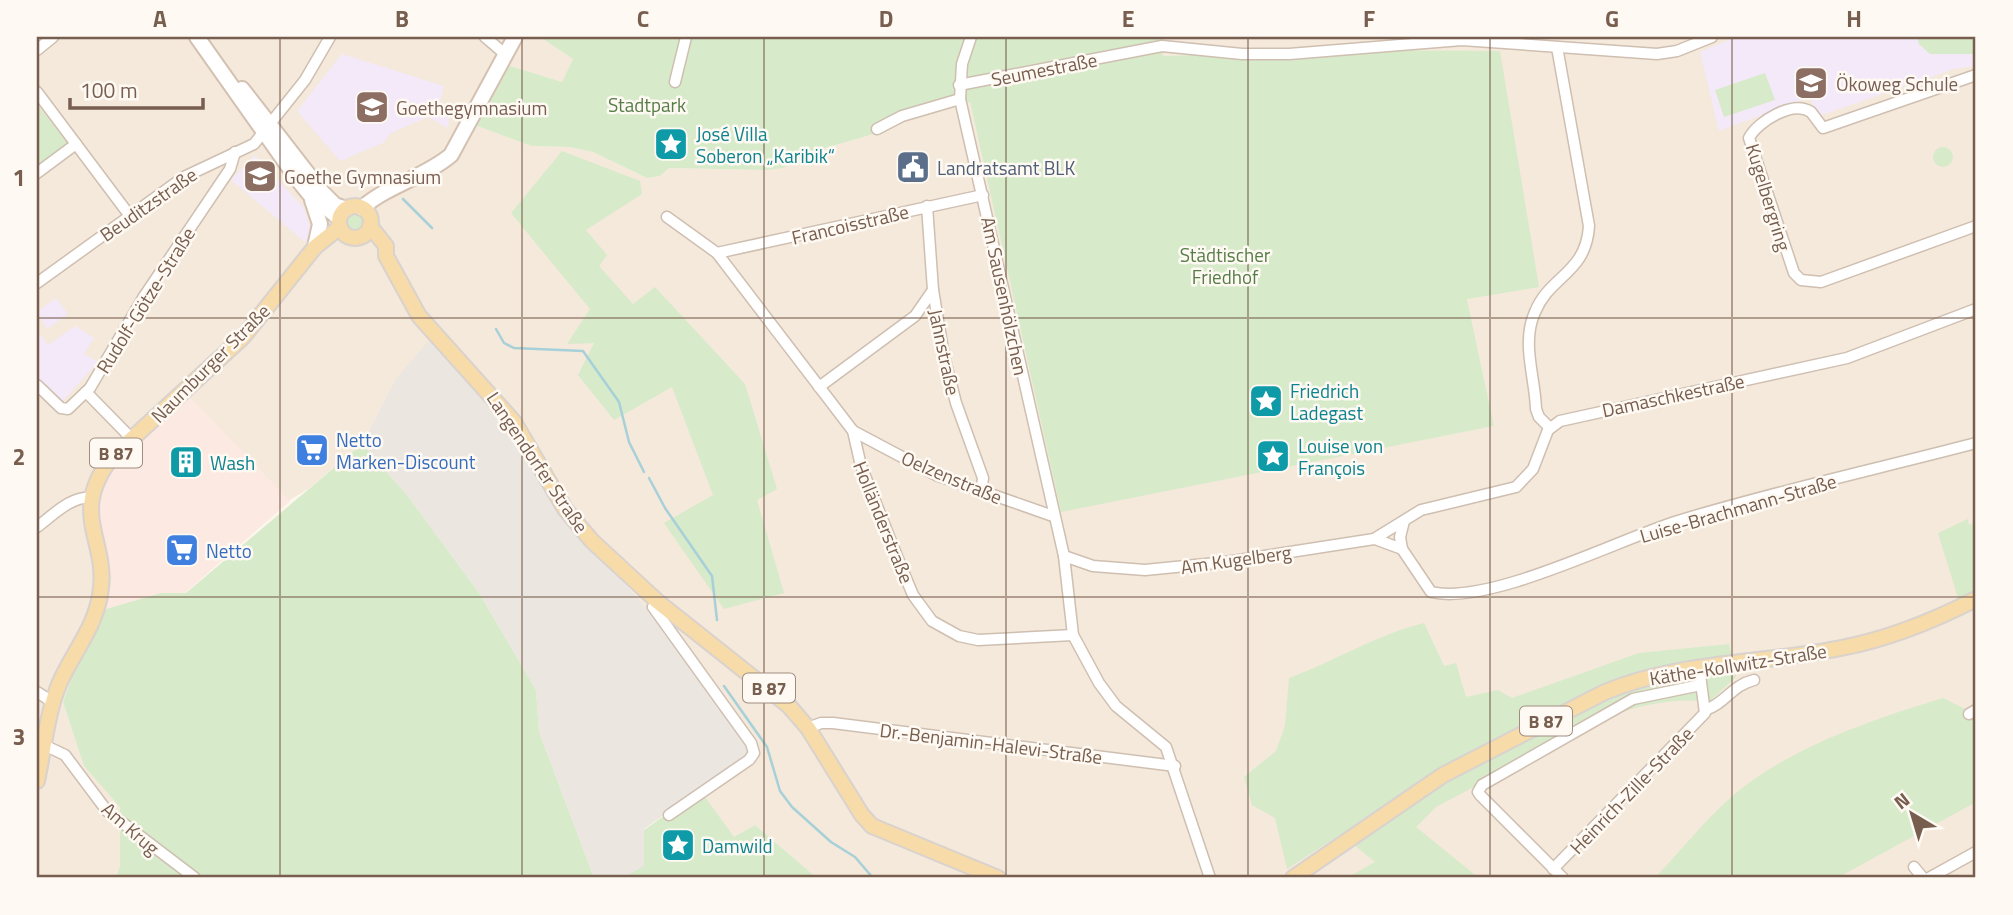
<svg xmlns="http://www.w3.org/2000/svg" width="2013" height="915" font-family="'Titillium Web',sans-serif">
	<rect width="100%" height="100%" fill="#fcf6ed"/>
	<polygon fill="#f4e9db" points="37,37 540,37 573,59 562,82 507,65 532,146 569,147 593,152 647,178 660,176 669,168 768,170 782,168 816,151 874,134 927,113 970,102 1061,511 1494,426 1467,299 1333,50 1162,56 1161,37 1976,37 1976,521 1969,525 1968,520 1963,614 1976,608 1976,878 817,878 755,825 734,838 700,790 748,748 646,608 563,510 395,380 362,444 308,489 106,609 75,668 63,702 84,766 120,806 120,867 116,878 37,878"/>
	<polygon fill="#fce9e1" points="189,396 290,501 185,593 161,593 106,609 112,579 100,527 100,498 111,473 126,454"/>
	<polygon fill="#ece6e1" points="432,337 513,424 563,510 646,608 748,748 747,756 644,829 645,866 622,878 594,878 539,732 536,690 479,593 407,495 362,444 395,380"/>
	<g fill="#f3e9f9">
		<polygon points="1736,37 1976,37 1976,66 1954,69 1819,116 1810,97 1719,131 1700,52"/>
		<polygon points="342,54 444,86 439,106 451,108 448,128 428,117 391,133 383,143 340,161 297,111"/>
		<polygon points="255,155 304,208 311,231 305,242 231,180"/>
		<polygon points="56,298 68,314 47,329 37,312"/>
		<polygon points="75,326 94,338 84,354 98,362 62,402 37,379 37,338 41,335 48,345"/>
	</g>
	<g fill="#d7eaca">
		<polygon points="540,37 1161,37 1163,56 1333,50 1500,51 1539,287 1467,299 1494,426 1061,512 970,102 927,113 874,134 815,151 783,168 768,170 669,168 660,176 647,178 593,152 569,147 532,146 475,125 507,65 562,82 573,59"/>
		<polygon points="1917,37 1976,37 1976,54 1930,54 1919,44"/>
		<polygon points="1765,73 1775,100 1724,117 1715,90"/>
		<polygon points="37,104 69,145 37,168"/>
		<circle cx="1943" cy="157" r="10"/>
		<polygon points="562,151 640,181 642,194 586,230 607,255 599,266 633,304 655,287 745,384 777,489 757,500 784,593 724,609 664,523 713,495 672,387 614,420 578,375 594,343 567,344 590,309 511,213"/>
		<circle cx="354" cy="221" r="9"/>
		<polygon points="362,444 407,495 479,593 536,690 539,732 594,878 116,878 120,866 120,807 84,766 63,702 75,668 106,609 161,593 186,593"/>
		<polygon points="1968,519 1969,525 1976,521 1976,608 1963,614 1938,533"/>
		<path d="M1424,623L1444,666L1456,663L1466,697L1498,690L1512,698L1639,653L1729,644L1736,677L1710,701C1639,696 1592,722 1532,755C1500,773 1468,790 1436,807L1416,827L1479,878H1347L1375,862L1341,834L1287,869L1275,818L1252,805L1244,777L1276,751L1285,726L1289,678C1335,661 1376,635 1424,623Z"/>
		<path d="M1943,698L1965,709L1976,723V802L1837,878H1655C1681,851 1706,818 1736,793C1795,745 1872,720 1943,698Z"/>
		<polygon points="700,790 734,837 755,825 817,878 622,878 644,866 644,830"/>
	</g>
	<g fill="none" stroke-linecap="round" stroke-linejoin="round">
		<g stroke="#a7d0d8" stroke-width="2.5">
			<polyline points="403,199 432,228"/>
			<polyline points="496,329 504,343 514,348 583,351 619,402 629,442 644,472"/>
			<polyline points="649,478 665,508 712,576 717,620"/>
			<polyline points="724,686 767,747 780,791 792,807 831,842 855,857 873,878"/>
		</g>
		<g stroke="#cfbfb1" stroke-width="13">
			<g id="minor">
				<polyline points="485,37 505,54"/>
				<polyline points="971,37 962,64 960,99 1064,556 1073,635 1099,683 1116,706 1166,747 1210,878"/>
				<polyline points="37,50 53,37"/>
				<path d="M1976,75L1823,128L1811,112C1793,100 1758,121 1749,138L1794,273L1801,280L1821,282L1976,226"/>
				<polyline points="675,82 686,37"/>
				<polyline points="959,85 1162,46 1242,54 1289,54 1462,40 1657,54 1677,51 1712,37"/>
				<polyline points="37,92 130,216"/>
				<polyline points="877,129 902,116 960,99"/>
				<polyline points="37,173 76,144"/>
				<polyline points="927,206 933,290 944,356 956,403 983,478 981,493"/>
				<polyline points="667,217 717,253 853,431 861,466 900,564 913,595 932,621 959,636 978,640 1073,635"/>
				<polyline points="717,253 983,195"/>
				<polyline points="37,283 184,177 254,144 305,80 330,37"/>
				<polyline points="37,385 61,408 68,409 90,388 143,298 230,169 235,152"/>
				<polyline points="819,387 915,316 933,290"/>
				<polyline points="86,392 132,439"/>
				<path d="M1550,428L1539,417L1536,409C1535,376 1521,343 1535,312C1550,275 1586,274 1589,226L1557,47"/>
				<polyline points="853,431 936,475 1053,516"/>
				<path d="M37,527C52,516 72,495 91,498"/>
				<path d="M1375,539L1402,549L1431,592C1489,606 1617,540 1678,521C1776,491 1877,469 1976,443"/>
				<polyline points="1402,549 1400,537 1404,521"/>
				<polyline points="1064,556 1093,566 1145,570 1226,562 1374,539 1421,510 1516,487 1533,469 1548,430 1560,421 1847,358 1976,309"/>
				<polyline points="658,602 653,607 751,743 754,753 749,760 669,815"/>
				<polyline points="37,692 54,703"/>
				<path d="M1705,710C1725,704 1732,685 1754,680"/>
				<polyline points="1969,714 1976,710"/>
				<polyline points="808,728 821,723 833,723 1175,766"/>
				<polyline points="44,745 65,755 107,811 195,878"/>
				<polyline points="1914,867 1923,878"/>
				<polyline points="1553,869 1705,713 1699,667"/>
				<polyline points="1563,878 1480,795 1478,792 1482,785 1633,699 1701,685"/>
				<polyline points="1929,878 1976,852"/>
			</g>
		</g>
		<g stroke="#d4c1b1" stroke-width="18">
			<g id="secondary">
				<polyline points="197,37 298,180 310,195 339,218"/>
				<polyline points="242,89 322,192 335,205 346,209"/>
				<polyline points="312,200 320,224 315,247"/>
				<path d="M362,208C388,185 425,177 451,155L515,37"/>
			</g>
		</g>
		<g stroke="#d9d2ce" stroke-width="18">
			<g id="primary">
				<circle cx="355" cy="222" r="16"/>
				<polyline points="370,226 386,246 386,256 419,316 514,422 565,509 592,541 658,602 789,706 808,728 862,815 872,826 998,878"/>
				<path d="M37,781C44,749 47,712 60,682C73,653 95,627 100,595C110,540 67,515 112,457L243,337L315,247L340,227"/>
				<path d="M1293,878L1443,775L1605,692C1680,661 1762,664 1841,648C1889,639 1933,621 1976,599"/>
			</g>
		</g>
		<use href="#minor" stroke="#fff" stroke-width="10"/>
		<use href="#secondary" stroke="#fff" stroke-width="14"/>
		<use href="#primary" stroke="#f7dba8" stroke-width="14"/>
	</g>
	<path fill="none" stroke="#785e4f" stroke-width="2" stroke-opacity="0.55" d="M280,37V878M522,37V878M764,37V878M1006,37V878M1248,37V878M1490,37V878M1732,37V878M37,318H1976M37,597H1976"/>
	<defs>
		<g id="school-square" transform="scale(1.75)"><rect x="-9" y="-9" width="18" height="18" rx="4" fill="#8d6e63" stroke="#fefaf3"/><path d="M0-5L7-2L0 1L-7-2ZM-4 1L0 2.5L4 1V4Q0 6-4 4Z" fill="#fff"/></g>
		<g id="sight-square" transform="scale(1.75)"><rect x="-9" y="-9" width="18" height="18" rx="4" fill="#0f9aa8" stroke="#fefaf3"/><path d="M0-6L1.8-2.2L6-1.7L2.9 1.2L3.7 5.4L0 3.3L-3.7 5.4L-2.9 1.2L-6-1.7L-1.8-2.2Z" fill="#fff"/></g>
		<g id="civic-square" transform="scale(1.75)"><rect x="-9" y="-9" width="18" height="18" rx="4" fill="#5c6f8a" stroke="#fefaf3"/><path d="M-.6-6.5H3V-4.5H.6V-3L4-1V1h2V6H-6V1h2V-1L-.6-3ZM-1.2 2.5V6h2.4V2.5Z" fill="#fff"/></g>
		<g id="supermarket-square" transform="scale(1.75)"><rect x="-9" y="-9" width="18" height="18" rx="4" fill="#3f7fe0" stroke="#fefaf3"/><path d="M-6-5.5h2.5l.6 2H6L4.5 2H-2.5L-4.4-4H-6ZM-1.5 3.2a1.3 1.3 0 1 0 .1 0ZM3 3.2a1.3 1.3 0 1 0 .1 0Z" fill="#fff"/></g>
		<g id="building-square" transform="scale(1.75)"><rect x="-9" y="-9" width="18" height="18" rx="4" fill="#0f9aa8" stroke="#fefaf3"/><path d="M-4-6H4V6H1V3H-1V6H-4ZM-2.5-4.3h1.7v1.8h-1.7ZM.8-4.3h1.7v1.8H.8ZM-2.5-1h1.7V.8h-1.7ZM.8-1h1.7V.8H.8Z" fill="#fff"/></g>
	</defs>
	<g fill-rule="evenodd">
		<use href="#school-square" x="1811" y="83"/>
		<use href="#school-square" x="372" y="107"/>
		<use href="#sight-square" x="671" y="144"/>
		<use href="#civic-square" x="913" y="167"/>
		<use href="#school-square" x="260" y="176"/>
		<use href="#sight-square" x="1266" y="401"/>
		<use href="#supermarket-square" x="312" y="450"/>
		<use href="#sight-square" x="1273" y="456"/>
		<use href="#building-square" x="186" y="462"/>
		<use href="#supermarket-square" x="182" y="550"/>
		<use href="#sight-square" x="678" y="845"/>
	</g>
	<g text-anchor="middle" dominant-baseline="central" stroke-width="5" stroke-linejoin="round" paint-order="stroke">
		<g fill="#fefaf3" stroke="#a08d80" stroke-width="2">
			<rect x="90" y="438.5" width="52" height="29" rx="5"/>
			<rect x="743" y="673.5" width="52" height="29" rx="5"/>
			<rect x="1520" y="706.5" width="52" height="29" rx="5"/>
		</g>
		<g font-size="18" font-weight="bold" fill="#785e4f">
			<text x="116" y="453">B 87</text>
			<text x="769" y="688">B 87</text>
			<text x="1546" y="721">B 87</text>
		</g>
		<g font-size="19" fill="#785e4f" stroke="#fefaf3">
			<text transform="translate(1044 69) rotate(-11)">Seumestraße</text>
			<text transform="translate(1769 197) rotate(73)">Kugelbergring</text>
			<text transform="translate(148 204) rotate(-35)">Beuditzstraße</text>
			<text transform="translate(850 224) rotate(-13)">Francoisstraße</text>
			<text transform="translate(1005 296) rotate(78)">Am Sausenhölzchen</text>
			<text transform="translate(145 300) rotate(-58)">Rudolf-Götze-Straße</text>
			<text transform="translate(945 352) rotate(78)">Jahnstraße</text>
			<text transform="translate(210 363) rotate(-45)">Naumburger Straße</text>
			<text transform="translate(1673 395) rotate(-12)">Damaschkestraße</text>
			<text transform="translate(538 462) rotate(56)">Langendorfer Straße</text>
			<text transform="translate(952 477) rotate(23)">Oelzenstraße</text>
			<text transform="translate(1738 508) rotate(-16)">Luise-Brachmann-Straße</text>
			<text transform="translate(884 522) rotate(68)">Holländerstraße</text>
			<text transform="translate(1236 559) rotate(-8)">Am Kugelberg</text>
			<text transform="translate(1738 664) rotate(-9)">Käthe-Kollwitz-Straße</text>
			<text transform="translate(991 743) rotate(7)">Dr.-Benjamin-Halevi-Straße</text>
			<text transform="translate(1631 790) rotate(-46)">Heinrich-Zille-Straße</text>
			<text transform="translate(131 828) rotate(41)">Am Krug</text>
		</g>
		<g font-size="19" fill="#785e54" stroke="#fefaf3" text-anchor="start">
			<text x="1836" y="83">Ökoweg Schule</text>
			<text x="396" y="107">Goethegymnasium</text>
			<text x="284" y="176">Goethe Gymnasium</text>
		</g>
		<g font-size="19" fill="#567d47" stroke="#fefaf3">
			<text x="647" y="104">Stadtpark</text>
			<text x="1225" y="254">Städtischer<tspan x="1225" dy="22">Friedhof</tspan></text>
		</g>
		<g font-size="19" fill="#0d838f" stroke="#fefaf3" text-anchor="start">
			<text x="696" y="133">José Villa<tspan x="696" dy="22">Soberon „Karibik“</tspan></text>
			<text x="1290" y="390">Friedrich<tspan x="1290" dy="22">Ladegast</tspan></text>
			<text x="1298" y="445">Louise von<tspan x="1298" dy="22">François</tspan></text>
			<text x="210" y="462">Wash</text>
			<text x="702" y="845">Damwild</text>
		</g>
		<g font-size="19" fill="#4e5e75" stroke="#fefaf3" text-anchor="start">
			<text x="937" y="167">Landratsamt BLK</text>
		</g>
		<g font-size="19" fill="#366cbe" stroke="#fefaf3" text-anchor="start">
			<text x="336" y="439">Netto<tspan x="336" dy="22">Marken-Discount</tspan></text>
			<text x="206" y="550">Netto</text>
		</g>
	</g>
	<rect width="2013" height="915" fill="none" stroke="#fefaf3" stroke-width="77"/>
	<g transform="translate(1912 814) rotate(322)" stroke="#fefaf3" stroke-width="5" paint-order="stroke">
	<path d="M0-5L12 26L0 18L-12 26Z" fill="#785e4f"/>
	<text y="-10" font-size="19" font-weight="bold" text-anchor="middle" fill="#785e4f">N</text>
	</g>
	<path d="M70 98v10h133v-10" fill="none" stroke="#785e4f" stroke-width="3.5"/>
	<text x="80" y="98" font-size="21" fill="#785e4f" stroke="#fefaf3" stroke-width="5" paint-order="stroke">100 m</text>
	<rect x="38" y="38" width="1936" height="838" fill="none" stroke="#785e4f" stroke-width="2.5"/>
	<g font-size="23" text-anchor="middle" font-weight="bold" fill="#785e4f">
		<text x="160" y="27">A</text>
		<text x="402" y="27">B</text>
		<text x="643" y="27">C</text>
		<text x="886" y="27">D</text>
		<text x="1128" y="27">E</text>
		<text x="1369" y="27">F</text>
		<text x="1612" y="27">G</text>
		<text x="1854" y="27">H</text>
		<text x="19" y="186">1</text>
		<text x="19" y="465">2</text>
		<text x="19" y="745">3</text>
	</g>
</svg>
